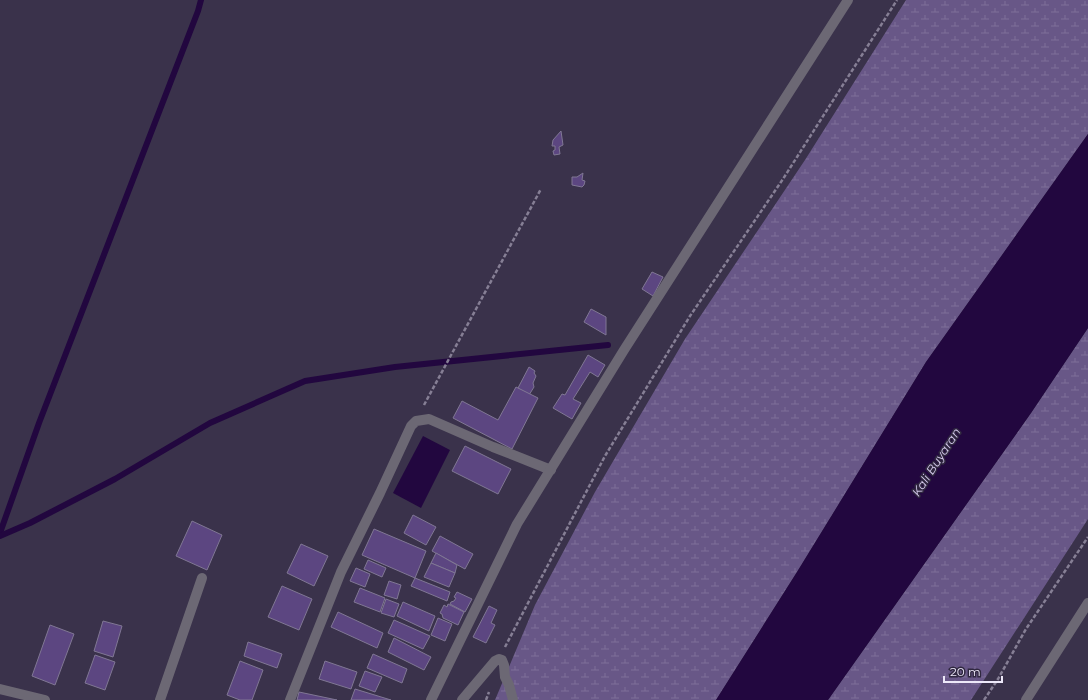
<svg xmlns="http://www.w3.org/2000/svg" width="1088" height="700" font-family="Montserrat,sans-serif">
	<defs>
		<pattern id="wetland-marsh" width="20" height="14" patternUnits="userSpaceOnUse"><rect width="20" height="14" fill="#685787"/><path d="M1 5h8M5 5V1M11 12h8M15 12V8" fill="none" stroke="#7e6f99"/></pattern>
	</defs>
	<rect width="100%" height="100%" fill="#3a324b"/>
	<g fill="url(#wetland-marsh)">
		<polygon points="906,0 1088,0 1088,134 926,362 797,572 716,700 495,700 535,605 595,492 685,339 805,160"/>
		<polygon points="1088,328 1088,519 971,700 828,700 1031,413"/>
	</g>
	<g fill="#22073f">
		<polygon points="1088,134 1088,328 1031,413 828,700 716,700 797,572 926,362"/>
		<polygon points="423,436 450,450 421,508 393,493"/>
	</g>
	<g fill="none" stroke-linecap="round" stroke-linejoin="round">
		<g stroke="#22073f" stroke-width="6">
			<polyline points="0,533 39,423 198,11 201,0"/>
			<polyline points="0,536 30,523 115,479 210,423 305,381 395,367 608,345"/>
		</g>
	</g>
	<g fill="#5c4681" stroke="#807794">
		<polygon points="561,131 563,145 559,147 560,154 554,155 553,151 555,150 555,146 552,146 553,140"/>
		<polygon points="583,173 582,180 585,181 584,185 582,187 572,185 572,177 577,177"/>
		<polygon points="652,272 663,277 653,296 642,289"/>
		<polygon points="591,309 606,317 606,335 584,322"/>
		<polygon points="588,355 605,365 598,377 590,372 573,399 581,403 572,419 553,408 562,394 565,395"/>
		<polygon points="529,367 535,371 534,373 536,376 533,383 534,387 529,395 518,388"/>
		<polygon points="516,387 538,398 512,449 453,418 462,401 498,420"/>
		<polygon points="465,446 511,469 498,494 452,471"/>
		<polygon points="413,515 436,527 426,545 404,533"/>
		<polygon points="192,521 222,535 207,570 176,556"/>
		<polygon points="374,529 426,551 415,578 362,555"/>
		<polygon points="440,536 473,554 465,569 432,551"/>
		<polygon points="301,544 328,556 314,586 287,573"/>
		<polygon points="436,553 457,565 455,573 431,563"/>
		<polygon points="368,560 386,568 382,577 364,569"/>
		<polygon points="431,563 455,573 449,587 424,577"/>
		<polygon points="356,568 370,574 365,587 350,581"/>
		<polygon points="415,578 450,592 447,601 411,586"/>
		<polygon points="389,581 401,585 397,599 384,595"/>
		<polygon points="282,586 312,599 299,630 268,617"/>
		<polygon points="360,588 385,598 380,612 354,602"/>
		<polygon points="457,592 472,599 465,612 450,604 451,602 454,601 456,598 454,597"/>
		<polygon points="386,599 399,604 394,617 381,613"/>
		<polygon points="403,602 435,616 429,631 397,616"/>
		<polygon points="448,604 464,612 458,625 443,618 442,614 440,613 444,605 447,607"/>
		<polygon points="489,606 497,610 491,623 495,625 486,643 473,637"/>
		<polygon points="338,612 383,633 377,648 331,627"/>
		<polygon points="438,618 452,624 445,641 431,635"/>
		<polygon points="394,620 430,636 423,649 388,633"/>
		<polygon points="103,621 122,626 113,657 94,651"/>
		<polygon points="50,625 74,634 55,685 32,676"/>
		<polygon points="394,638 431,657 424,670 388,652"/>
		<polygon points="248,642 282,654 277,668 244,656"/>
		<polygon points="373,654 407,669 402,683 367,668"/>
		<polygon points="95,655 115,662 105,690 85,683"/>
		<polygon points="240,661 263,670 252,700 240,700 227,695"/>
		<polygon points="325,661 357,672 351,689 319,679"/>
		<polygon points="365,671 382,677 375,692 359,686"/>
		<polygon points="355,689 391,700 351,700"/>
		<polygon points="299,692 337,700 297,700"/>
	</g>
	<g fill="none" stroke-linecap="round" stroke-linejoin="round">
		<g stroke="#867f95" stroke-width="2.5" stroke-dasharray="4 2" stroke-linecap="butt">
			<polyline points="424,405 541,189"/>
			<polyline points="505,647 605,456 690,316 783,179 897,0"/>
			<polyline points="486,700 489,692"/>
			<polyline points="984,700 998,679 1026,629 1088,537"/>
		</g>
		<g stroke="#6c6874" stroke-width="10">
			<polyline points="0,689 45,700"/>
			<polyline points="160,700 202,578"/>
			<polyline points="290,700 341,572 380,493 411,426 416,421 429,419 493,447 551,470"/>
			<polyline points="462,700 495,661 499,659 502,660 504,665 505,677 509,685 513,700"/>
			<polyline points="1026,700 1088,603"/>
		</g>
		<polyline stroke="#6c6874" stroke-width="10" points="431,700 517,524 624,350 848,0"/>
	</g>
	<g text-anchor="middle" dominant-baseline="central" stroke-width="3" stroke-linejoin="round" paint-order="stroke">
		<g font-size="12" font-style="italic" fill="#d9cdf1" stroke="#302840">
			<text transform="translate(936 462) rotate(-57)">Kali Buyaran</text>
		</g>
	</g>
	<path d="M944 676v6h58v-6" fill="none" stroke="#ede8f9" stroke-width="2"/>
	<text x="950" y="676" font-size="12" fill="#ede8f9" stroke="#302840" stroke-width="3" paint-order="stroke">20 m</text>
</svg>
